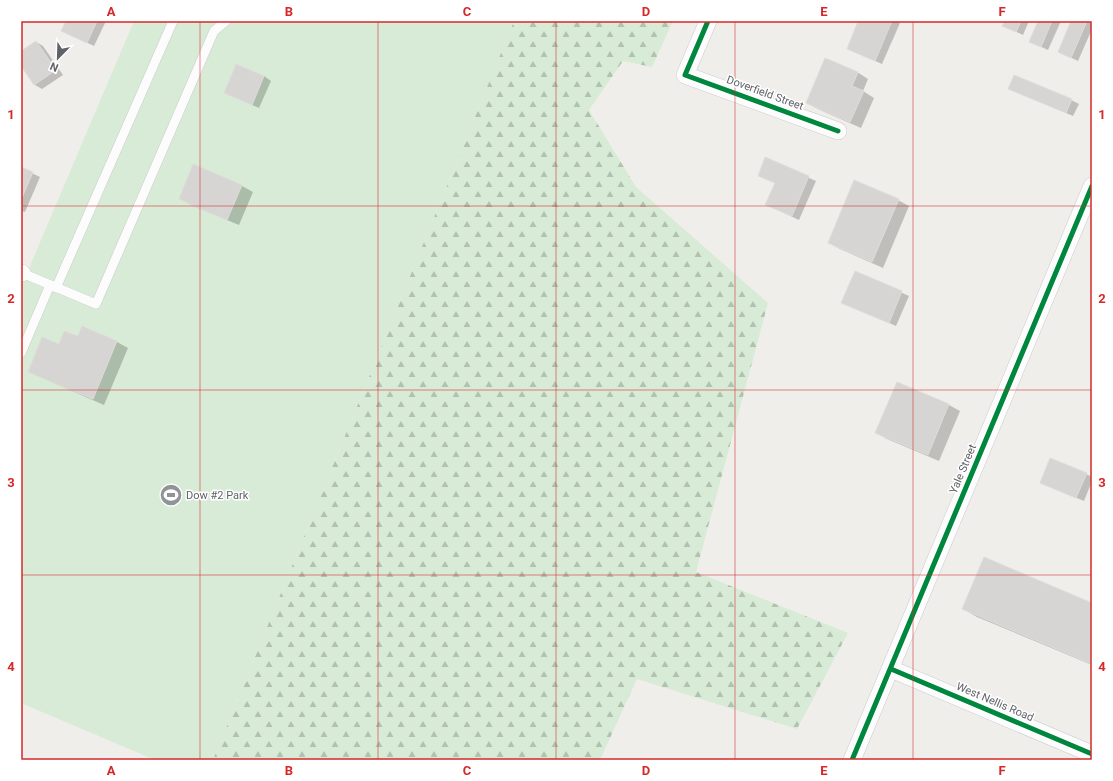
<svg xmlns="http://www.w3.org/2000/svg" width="1113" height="781" font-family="Roboto,sans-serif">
	<defs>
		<pattern id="forest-firs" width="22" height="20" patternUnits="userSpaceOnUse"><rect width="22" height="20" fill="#d8ebd6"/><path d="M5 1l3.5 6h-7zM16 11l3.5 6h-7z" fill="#b2c2b1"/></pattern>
	</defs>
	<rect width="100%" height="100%" fill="#efeeea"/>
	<polygon fill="#d8ebd6" points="134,21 514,21 213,760 155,760 21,703 21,287"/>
	<polygon fill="url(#forest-firs)" points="514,21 673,21 652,67 623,61 589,110 636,187 768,303 696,572 848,633 797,729 637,679 600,760 213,760"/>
	<g fill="#0003">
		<polygon points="67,21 106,21 94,46 70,35"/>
		<polygon points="859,21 896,21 900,23 882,64 855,52"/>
		<polygon points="1006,21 1029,21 1023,35 1004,26"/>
		<polygon points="1039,21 1061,21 1048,50 1037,45"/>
		<polygon points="1072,21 1092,21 1092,29 1078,61 1059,52"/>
		<polygon points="36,42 43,46 63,75 42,89 35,85 21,65 21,52"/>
		<polygon points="857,72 868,79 863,91 874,98 861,128 818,109 807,103"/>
		<polygon points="264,76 271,81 259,108 225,93"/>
		<polygon points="1017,92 1071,100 1079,104 1073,116"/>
		<polygon points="766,159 816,181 799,220 767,205 776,183 759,175"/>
		<polygon points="194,165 242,186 253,192 239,225 191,205 180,198"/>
		<polygon points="21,168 40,177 25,212 21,211"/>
		<polygon points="898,200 909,206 883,268 840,249 829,243"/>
		<polygon points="856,272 909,296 896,326 843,303"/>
		<polygon points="83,327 117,342 128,348 104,405 40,377 29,371 59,345 78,338"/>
		<polygon points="897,383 949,405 960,411 939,461 887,439 876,433"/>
		<polygon points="1086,474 1092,477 1092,481 1084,501 1048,486"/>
		<polygon points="1092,604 1092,665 977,617 963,609"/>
	</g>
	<g fill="#d6d5d3" stroke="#deddd9">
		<polygon points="66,21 97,21 87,43 61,31"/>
		<polygon points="858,21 892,21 875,61 847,49"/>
		<polygon points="1005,21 1021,21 1016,32 1002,26"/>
		<polygon points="1038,21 1052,21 1041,47 1029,42"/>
		<polygon points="1071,21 1087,21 1071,58 1058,52"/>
		<polygon points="36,41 56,70 34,85 21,66 21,51"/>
		<polygon points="825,58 858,72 852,86 864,91 850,122 806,103"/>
		<polygon points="236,64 264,76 252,105 224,93"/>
		<polygon points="1014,75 1072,99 1066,113 1008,89"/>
		<polygon points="765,157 809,176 792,216 765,205 775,183 758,176"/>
		<polygon points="193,164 242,185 227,220 179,199"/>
		<polygon points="21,167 33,172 21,200"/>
		<polygon points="854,180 899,199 872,262 828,243"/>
		<polygon points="855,271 902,291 889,323 841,303"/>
		<polygon points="82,326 117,341 93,399 28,372 42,337 59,344 64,331 78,336"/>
		<polygon points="897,382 949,404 928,455 875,433"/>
		<polygon points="1050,458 1087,473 1076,498 1040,483"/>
		<polygon points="984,557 1092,603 1092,664 962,609"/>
	</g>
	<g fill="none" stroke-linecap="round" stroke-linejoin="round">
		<g stroke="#cbcccc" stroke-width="10">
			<g id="service">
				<polyline points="22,273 96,304 214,31 226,21"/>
				<polyline points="56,288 173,21"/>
				<polyline points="21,353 50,285"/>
			</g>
		</g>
		<g stroke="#cbcccc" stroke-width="18">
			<g id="minor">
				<polyline points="708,21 685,75 838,131"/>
				<polyline points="21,273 22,273"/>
				<polyline points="891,669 1092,754"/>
				<polyline points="852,760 1092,186"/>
			</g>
		</g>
		<use href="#service" stroke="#fdfcfc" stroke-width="9"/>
		<use href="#minor" stroke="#fdfcfc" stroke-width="17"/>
		<g stroke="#fff" stroke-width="8">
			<g id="cycleway">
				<polyline points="708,21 685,75 838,131"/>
				<polyline points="891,669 1092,754"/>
				<polyline points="852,760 1092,186"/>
			</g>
		</g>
		<use href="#cycleway" stroke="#00873e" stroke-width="5"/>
	</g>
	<path fill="none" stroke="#d62828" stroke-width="1" stroke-opacity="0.55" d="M200,21V760M378,21V760M556,21V760M735,21V760M913,21V760M21,206H1092M21,390H1092M21,575H1092"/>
	<defs>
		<g id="stadium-disc" transform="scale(1.15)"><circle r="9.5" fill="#919496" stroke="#fff"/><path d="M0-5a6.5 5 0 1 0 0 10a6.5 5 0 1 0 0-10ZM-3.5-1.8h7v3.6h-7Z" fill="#fff"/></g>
	</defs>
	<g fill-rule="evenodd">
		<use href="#stadium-disc" x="171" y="495"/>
	</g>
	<g text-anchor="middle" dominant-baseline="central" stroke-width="3" stroke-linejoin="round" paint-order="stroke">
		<g font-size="11" fill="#5f6368" stroke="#fff">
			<text transform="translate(765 93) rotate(20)">Doverfield Street</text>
			<text transform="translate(963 469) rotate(-67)">Yale Street</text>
			<text transform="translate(995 702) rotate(23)">West Nellis Road</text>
		</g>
		<g font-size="11" fill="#5f6368" stroke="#fff" text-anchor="start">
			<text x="186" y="495">Dow #2 Park</text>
		</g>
	</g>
	<rect width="1113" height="781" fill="none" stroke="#ffffff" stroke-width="44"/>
	<g transform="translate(58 58) rotate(203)" stroke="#ffffff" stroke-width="3" paint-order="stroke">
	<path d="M0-3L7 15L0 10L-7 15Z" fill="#5f6368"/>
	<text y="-6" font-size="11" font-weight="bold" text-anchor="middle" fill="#5f6368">N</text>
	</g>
	<rect x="22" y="22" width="1069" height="737" fill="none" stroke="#d62828" stroke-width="1.5"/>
	<g font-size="13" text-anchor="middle" font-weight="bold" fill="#d62828">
		<text x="111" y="16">A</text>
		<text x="289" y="16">B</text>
		<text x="467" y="16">C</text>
		<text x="646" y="16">D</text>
		<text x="824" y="16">E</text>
		<text x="1002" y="16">F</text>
		<text x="11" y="119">1</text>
		<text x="1102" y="119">1</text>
		<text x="11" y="303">2</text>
		<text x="1102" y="303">2</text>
		<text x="11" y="487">3</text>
		<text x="1102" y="487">3</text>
		<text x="11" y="671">4</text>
		<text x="1102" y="671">4</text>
		<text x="111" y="775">A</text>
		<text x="289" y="775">B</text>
		<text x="467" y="775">C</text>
		<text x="646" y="775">D</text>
		<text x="824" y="775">E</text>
		<text x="1002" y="775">F</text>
	</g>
</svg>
